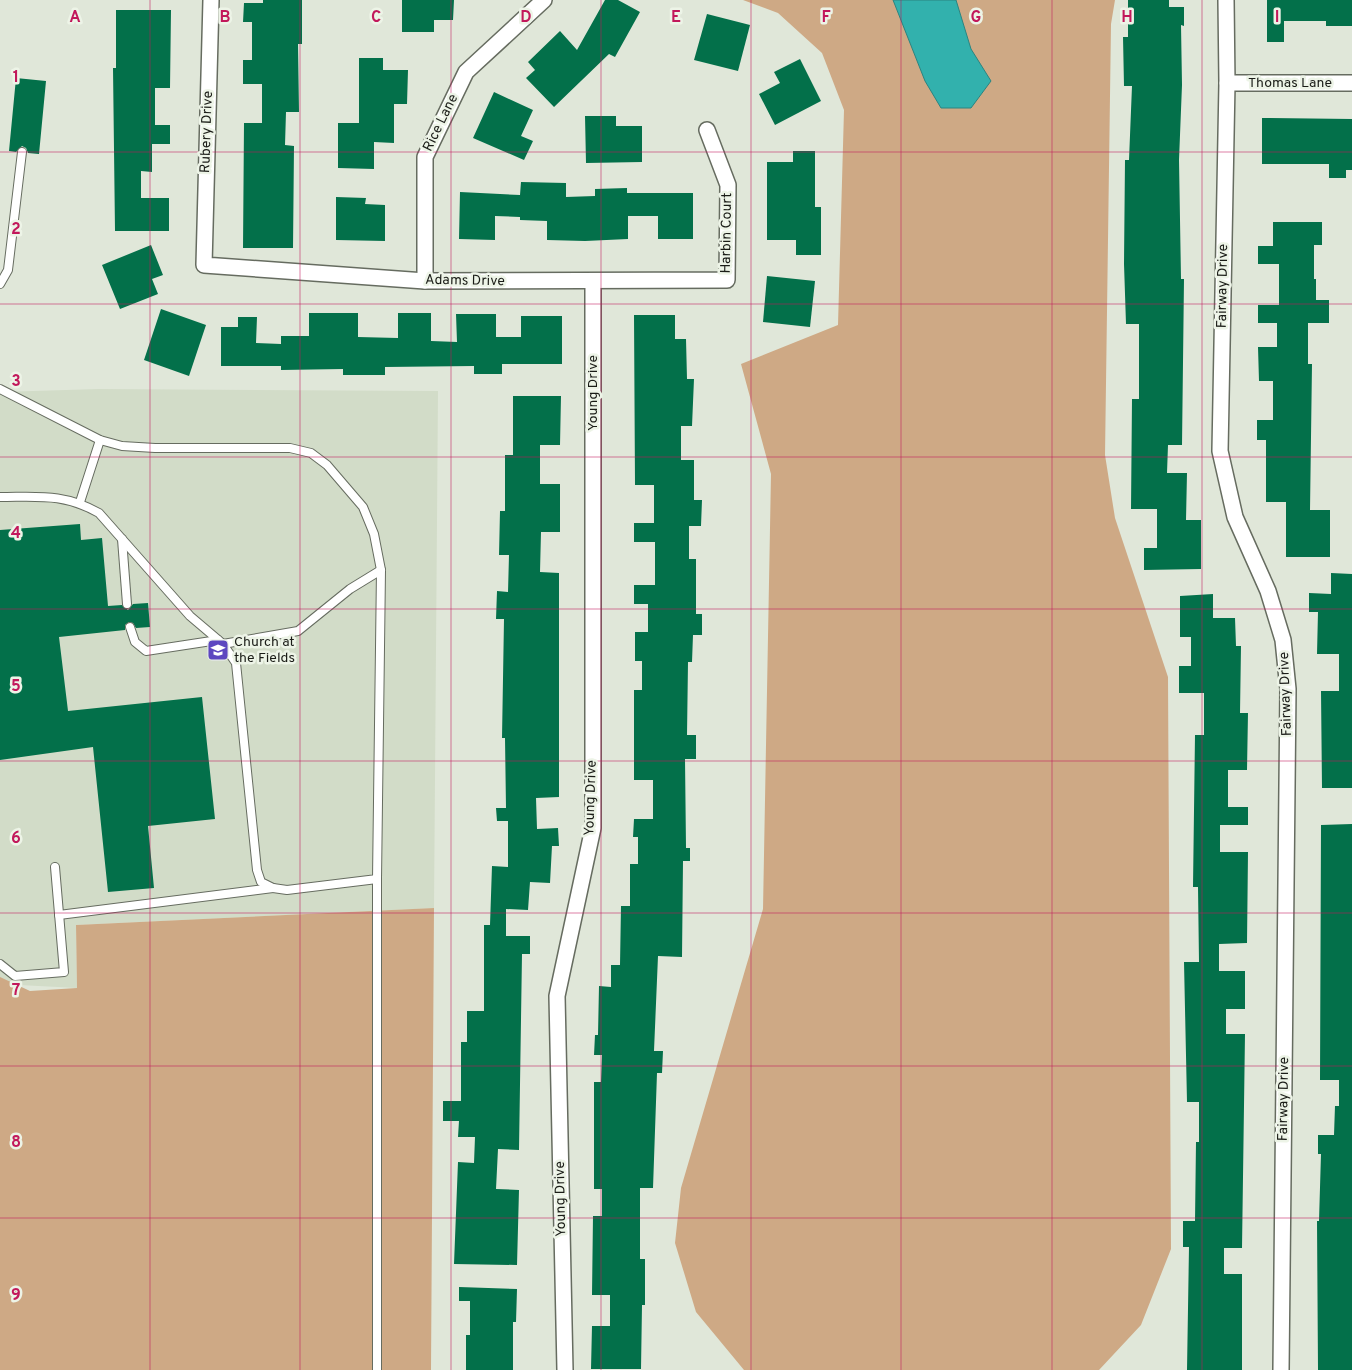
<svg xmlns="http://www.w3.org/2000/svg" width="1352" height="1370" font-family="Overpass,sans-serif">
	<rect width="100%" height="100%" fill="#e0e7d9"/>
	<polygon fill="#d2dcc8" points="99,389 438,391 434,908 76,925 77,988 0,984 0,392"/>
	<g fill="#cea985">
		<polygon points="743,0 1115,0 1111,24 1105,455 1115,518 1168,677 1171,1249 1141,1325 1099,1370 744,1370 696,1312 675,1243 681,1188 763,909 771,474 741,364 838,325 844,110 822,53 778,13"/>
		<polygon points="434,908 431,1370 0,1370 0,977 30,991 77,988 76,925"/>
	</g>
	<polygon fill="#32b1ad" stroke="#2b8480" points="893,0 956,0 971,49 991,81 971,108 941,108 925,81"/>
	<g fill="#03704a">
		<polygon points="263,0 302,0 302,44 298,44 299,112 286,112 285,145 294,146 293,248 243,248 244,123 262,123 262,84 243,84 243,60 252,60 252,22 243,22 244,3 263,3"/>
		<polygon points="402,0 454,0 453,20 434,20 434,32 402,32"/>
		<polygon points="605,0 618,0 640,12 615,57 609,54 554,107 526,78 535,70 528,62 560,31 577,50"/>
		<polygon points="1128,0 1169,0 1169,7 1184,7 1184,26 1181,25 1182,85 1179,160 1181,279 1184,279 1182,445 1168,445 1167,473 1187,473 1186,520 1201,520 1201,569 1144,570 1144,548 1157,548 1157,509 1131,509 1132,399 1139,399 1139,324 1126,324 1124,264 1125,160 1129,160 1132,86 1124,86 1123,37 1128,37"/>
		<polygon points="1267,0 1352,0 1352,26 1326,26 1326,21 1284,21 1284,42 1267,42"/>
		<polygon points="116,10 171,10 170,88 155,88 155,125 170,125 170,144 152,144 152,172 141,171 141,198 169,198 169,231 115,231 113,68 116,68"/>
		<polygon points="707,14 750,25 738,71 694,60"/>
		<polygon points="359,58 383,58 383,70 408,70 407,104 394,104 394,143 374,142 374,169 338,168 338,123 359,123"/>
		<polygon points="800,59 821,101 775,125 759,94 780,83 774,72"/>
		<polygon points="16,78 46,81 39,154 28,153 26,148 22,146 16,152 9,151"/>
		<polygon points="494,92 533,110 521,136 533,141 524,160 473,138"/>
		<polygon points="585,116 616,116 616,126 642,126 642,162 586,163"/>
		<polygon points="1262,118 1352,119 1352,170 1346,170 1346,178 1329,178 1329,164 1262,164"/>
		<polygon points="793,151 815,151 815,207 821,207 821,255 796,255 796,240 767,240 767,162 793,162"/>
		<polygon points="521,182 566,183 566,197 595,196 595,189 627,188 627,193 693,193 693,239 658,239 658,216 628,216 628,239 585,241 547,240 547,221 520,220 520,217 495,216 495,240 459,239 460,192 520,195"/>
		<polygon points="336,197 366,198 365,204 385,205 385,241 336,240"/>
		<polygon points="1273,222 1322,222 1322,245 1314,245 1314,279 1316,279 1316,300 1329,300 1329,323 1308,323 1308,364 1312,364 1310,510 1330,510 1330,557 1286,557 1286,502 1266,502 1266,440 1257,440 1257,420 1273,420 1273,381 1259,381 1258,347 1277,347 1277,323 1258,323 1258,305 1279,305 1279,264 1258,264 1258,246 1273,246"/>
		<polygon points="151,245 163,275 152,279 158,294 120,309 102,265"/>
		<polygon points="767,276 815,281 810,327 763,322"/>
		<polygon points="161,309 206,325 189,376 144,360"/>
		<polygon points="309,313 358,313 358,337 398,338 398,313 431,313 431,341 457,342 456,314 496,314 496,337 521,337 521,316 562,316 562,364 502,364 502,374 474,374 474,366 385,367 385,375 343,375 343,369 281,370 281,366 221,366 221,327 238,327 238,317 257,317 256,343 281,344 281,336 309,336"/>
		<polygon points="634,315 675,315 675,339 686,339 687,379 694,379 692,426 681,426 681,460 694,460 694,500 702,500 701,526 689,526 689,559 696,559 696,614 702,614 702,635 693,635 692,662 688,662 687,735 696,735 696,759 685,759 686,848 690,848 690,861 683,861 682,957 658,956 654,1051 663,1051 662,1073 657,1073 653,1188 640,1188 640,1259 645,1259 645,1305 642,1305 641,1369 591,1369 592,1326 610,1326 610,1295 592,1295 593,1216 602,1216 602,1189 594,1189 594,1082 601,1082 602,1055 594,1055 595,1035 598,1035 599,986 611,987 611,965 620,965 621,906 630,906 630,864 638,864 638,837 633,837 634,819 653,819 653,780 634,780 634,690 642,690 642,661 635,661 635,632 648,632 648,604 634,604 634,585 655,585 655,542 634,542 634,523 654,523 654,485 635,485"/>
		<polygon points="513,396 561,396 560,445 540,445 540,484 560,484 560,532 541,532 540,572 559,573 559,797 536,798 537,829 558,828 559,846 552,846 550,883 530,882 528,910 506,909 506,936 530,936 530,954 522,954 519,1150 498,1149 496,1189 519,1190 517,1265 454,1264 458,1162 474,1163 475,1137 458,1137 459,1121 443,1121 443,1101 461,1101 461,1042 467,1042 467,1011 484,1011 484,925 490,925 492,866 508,867 508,821 497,821 496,808 506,808 505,738 502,738 504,619 496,619 497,591 508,592 509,555 499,555 500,511 505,511 505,455 513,455"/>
		<polygon points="80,524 81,540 102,538 108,606 122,605 128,610 133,604 148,603 150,627 136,628 133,623 129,622 125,625 125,630 59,637 68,711 202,697 215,819 148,826 154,888 108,892 93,747 0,760 0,530"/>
		<polygon points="1331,573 1352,574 1352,788 1322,788 1321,691 1339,691 1339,654 1317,654 1318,612 1309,612 1309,593 1331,594"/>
		<polygon points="1213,594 1213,618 1235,618 1236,646 1241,646 1240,713 1248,713 1247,770 1228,770 1228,807 1248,807 1248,825 1220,825 1220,852 1248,852 1247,943 1219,944 1219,971 1245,971 1245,1009 1226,1009 1226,1034 1245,1034 1242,1248 1224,1248 1224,1274 1242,1274 1242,1370 1187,1370 1189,1247 1183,1247 1183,1221 1195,1221 1196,1142 1199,1142 1199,1102 1187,1102 1184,962 1199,962 1198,887 1193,887 1195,735 1204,735 1204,693 1179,693 1179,666 1191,666 1191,637 1180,637 1180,596"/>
		<polygon points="1352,824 1352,1370 1318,1370 1317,1221 1319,1221 1321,1154 1318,1154 1318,1135 1334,1135 1335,1106 1339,1106 1339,1080 1320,1080 1321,825"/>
		<polygon points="459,1287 517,1289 516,1322 513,1322 513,1370 466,1370 466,1335 470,1335 470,1301 459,1301"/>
	</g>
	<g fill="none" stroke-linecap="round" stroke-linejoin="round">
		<g stroke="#666c60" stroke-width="10">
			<g id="lane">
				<polyline points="0,284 8,270 22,152"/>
				<path d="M0,389L100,440L122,446L155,448H290L311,453L327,465L363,507L374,534L381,570L377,879L287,890L273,888L261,882L257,870L236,663L223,644L190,616L99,513C64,493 38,497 0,497"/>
				<polyline points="80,502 100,440"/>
				<polyline points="122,539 127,604"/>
				<polyline points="130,627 135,642 146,651 218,640"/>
				<polyline points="223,644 298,631 350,589 381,570"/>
				<polyline points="59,915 273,888"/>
				<polyline points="0,964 15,976 64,972 55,867"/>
				<polyline points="377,1370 377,879"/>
			</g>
		</g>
		<g stroke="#666c60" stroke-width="18">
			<g id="street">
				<polyline points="211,0 204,265 425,281 727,280 728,185 707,130"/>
				<polyline points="1226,0 1227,83 1220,451 1235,517 1268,591 1283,640 1288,689 1281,1370"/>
				<polyline points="1227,83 1352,83"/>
				<polyline points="425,281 425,157 466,72 544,0"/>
				<polyline points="565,1370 557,996 593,828 593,282"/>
			</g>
		</g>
		<use href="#lane" stroke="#fff" stroke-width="8"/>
		<use href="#street" stroke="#fff" stroke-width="15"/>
	</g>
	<path fill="none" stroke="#c2185b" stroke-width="1" stroke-opacity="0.55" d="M150,0V1370M300,0V1370M451,0V1370M601,0V1370M751,0V1370M901,0V1370M1052,0V1370M1202,0V1370M0,152H1352M0,304H1352M0,457H1352M0,609H1352M0,761H1352M0,913H1352M0,1066H1352M0,1218H1352"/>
	<defs>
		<g id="school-square" transform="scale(1.125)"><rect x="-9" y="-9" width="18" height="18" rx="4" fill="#5d47c0" stroke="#edf4e7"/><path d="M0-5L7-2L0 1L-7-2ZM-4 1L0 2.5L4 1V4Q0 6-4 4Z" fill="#fff"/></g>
	</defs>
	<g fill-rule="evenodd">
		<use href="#school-square" x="218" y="650"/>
	</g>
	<g text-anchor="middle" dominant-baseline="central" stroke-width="5" stroke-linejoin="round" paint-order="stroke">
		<g font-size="14" fill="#1a1c17" stroke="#edf4e7">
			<text x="1290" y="83">Thomas Lane</text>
			<text transform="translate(441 123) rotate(-64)">Rice Lane</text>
			<text transform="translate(207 132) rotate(-88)">Rubery Drive</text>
			<text transform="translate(727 233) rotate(-89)">Harbin Court</text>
			<text transform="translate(465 281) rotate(1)">Adams Drive</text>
			<text transform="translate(1223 286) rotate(-89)">Fairway Drive</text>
			<text transform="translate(593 393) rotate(-90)">Young Drive</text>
			<text transform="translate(1286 694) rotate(-92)">Fairway Drive</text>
			<text transform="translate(591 798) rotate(-88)">Young Drive</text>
			<text transform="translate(1284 1099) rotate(-89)">Fairway Drive</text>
			<text transform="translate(561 1199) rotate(-91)">Young Drive</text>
		</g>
		<g font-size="14" fill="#1a1c17" stroke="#edf4e7" text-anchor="start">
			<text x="234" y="642">Church at<tspan x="234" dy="16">the Fields</tspan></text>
		</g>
	</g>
	<g font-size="16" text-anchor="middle" font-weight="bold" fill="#c2185b" stroke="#edf4e7" stroke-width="5" stroke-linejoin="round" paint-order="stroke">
		<text x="75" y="22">A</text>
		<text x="225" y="22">B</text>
		<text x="376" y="22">C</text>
		<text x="526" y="22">D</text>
		<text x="676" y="22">E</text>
		<text x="826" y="22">F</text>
		<text x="976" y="22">G</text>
		<text x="1127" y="22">H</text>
		<text x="1277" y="22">I</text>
		<text x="16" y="82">1</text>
		<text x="16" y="234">2</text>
		<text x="16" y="386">3</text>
		<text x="16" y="538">4</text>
		<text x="16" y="691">5</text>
		<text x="16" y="843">6</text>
		<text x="16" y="995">7</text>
		<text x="16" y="1147">8</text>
		<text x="16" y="1300">9</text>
	</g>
</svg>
